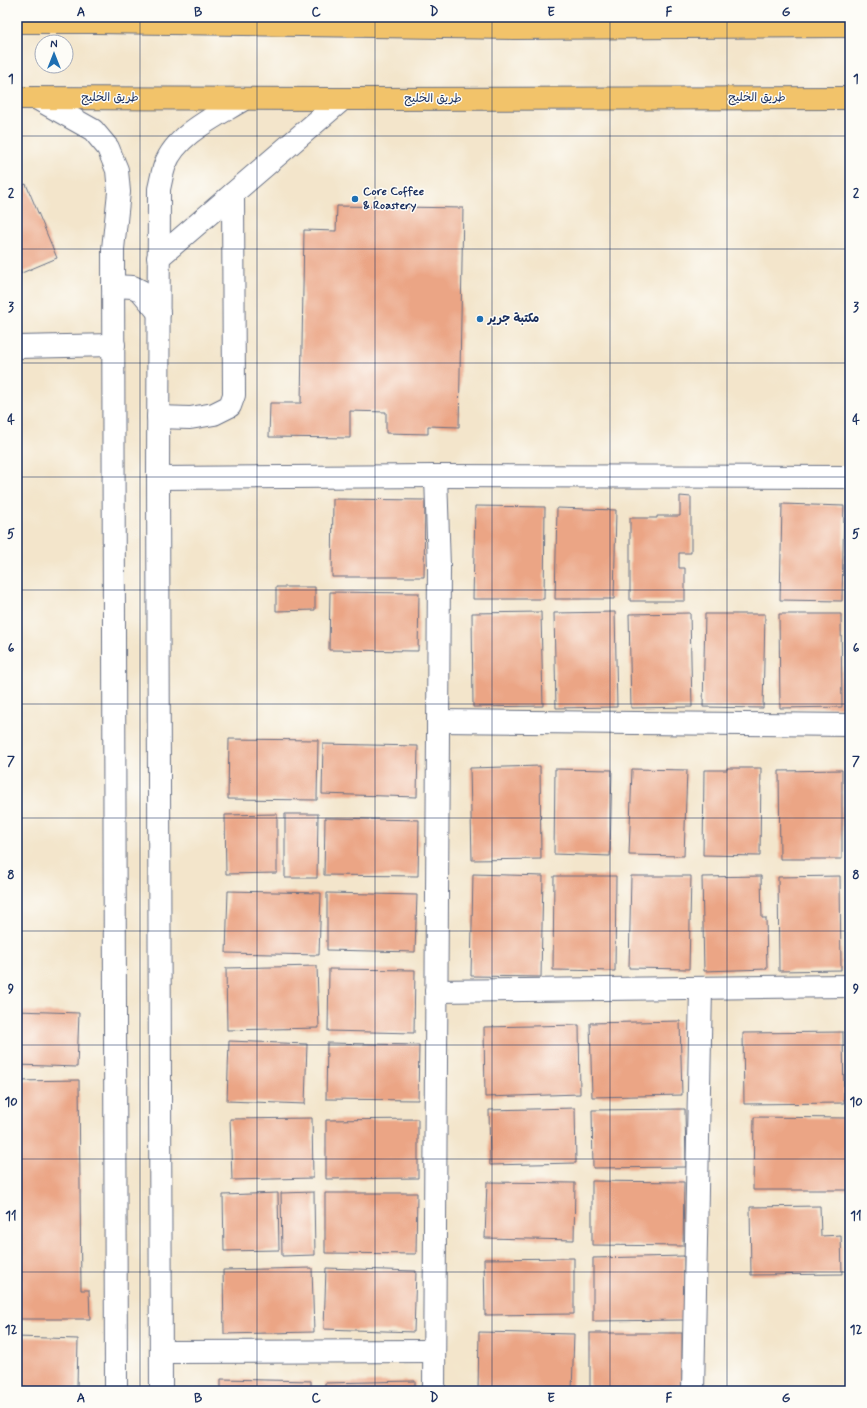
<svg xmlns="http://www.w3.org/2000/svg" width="867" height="1408" font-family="Mynerve,'Playpen Sans Arabic',sans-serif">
	<rect width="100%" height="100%" fill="#fdfcf7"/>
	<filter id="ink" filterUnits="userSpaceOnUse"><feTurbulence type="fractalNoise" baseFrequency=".025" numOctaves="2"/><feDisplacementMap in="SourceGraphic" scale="8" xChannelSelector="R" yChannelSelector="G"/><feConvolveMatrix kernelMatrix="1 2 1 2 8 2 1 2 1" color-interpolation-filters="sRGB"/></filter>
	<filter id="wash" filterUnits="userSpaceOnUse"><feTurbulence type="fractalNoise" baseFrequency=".012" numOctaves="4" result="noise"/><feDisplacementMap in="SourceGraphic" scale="16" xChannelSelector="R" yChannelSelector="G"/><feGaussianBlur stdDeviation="0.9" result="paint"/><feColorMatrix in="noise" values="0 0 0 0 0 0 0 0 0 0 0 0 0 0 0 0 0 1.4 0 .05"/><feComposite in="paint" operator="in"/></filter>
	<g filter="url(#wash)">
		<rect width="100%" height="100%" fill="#f3e5cb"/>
		<g id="blocks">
			<g fill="#eba585">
				<polygon points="26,184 57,258 17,275 17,188"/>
				<polygon points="337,206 463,208 459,427 428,426 428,434 386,433 386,412 350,411 350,438 269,437 270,403 301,403 304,230 336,231"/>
				<polygon points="680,496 691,497 691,553 679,553 679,568 685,568 685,601 630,601 630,518 657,518 657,516 680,516"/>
				<polygon points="333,499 425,500 424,577 332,577"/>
				<polygon points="782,504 844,506 842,601 780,600"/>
				<polygon points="475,506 545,507 544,599 473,599"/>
				<polygon points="557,508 616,510 614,599 555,599"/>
				<polygon points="276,587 315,587 315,610 276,611"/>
				<polygon points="330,592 419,593 418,651 329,650"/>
				<polygon points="541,612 543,706 473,707 472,613"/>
				<polygon points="615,612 617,707 556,708 554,613"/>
				<polygon points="690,613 692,707 631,708 629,614"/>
				<polygon points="705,614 765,614 763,708 703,707"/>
				<polygon points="779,614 841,614 842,707 780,708"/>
				<polygon points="229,739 318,740 317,800 228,799"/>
				<polygon points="323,744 418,746 417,797 322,794"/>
				<polygon points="540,766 541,859 472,860 470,768"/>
				<polygon points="727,768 761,768 760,856 703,855 704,770 727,770"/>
				<polygon points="555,769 612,770 610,856 554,854"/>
				<polygon points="632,769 687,770 684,856 629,855"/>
				<polygon points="842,770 842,859 780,859 779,771"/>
				<polygon points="277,814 277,873 226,874 225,815"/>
				<polygon points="285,814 318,814 317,878 285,878"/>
				<polygon points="325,818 419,820 418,876 324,875"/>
				<polygon points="473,874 543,876 541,977 471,976"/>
				<polygon points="554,876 616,876 615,971 553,970"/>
				<polygon points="631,876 691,876 689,969 629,968"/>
				<polygon points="761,876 762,918 766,918 767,969 704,971 702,877"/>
				<polygon points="840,876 841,970 779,971 778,877"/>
				<polygon points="228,891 321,893 319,955 226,953"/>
				<polygon points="327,893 417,895 415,952 327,950"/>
				<polygon points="317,966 319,1028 227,1030 226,968"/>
				<polygon points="329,969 415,970 414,1033 328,1031"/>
				<polygon points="17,1011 79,1013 77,1067 17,1065"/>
				<polygon points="680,1021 682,1095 592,1097 590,1023"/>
				<polygon points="579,1025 580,1094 485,1097 484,1027"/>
				<polygon points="843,1032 844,1103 744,1104 743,1033"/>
				<polygon points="229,1041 307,1044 305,1104 227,1101"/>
				<polygon points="327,1043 419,1045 418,1100 326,1099"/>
				<polygon points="79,1080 81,1290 89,1290 90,1319 17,1319 17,1081"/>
				<polygon points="575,1108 576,1163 490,1165 489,1110"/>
				<polygon points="685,1109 686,1167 593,1168 592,1110"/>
				<polygon points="754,1117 848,1118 848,1190 753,1190"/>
				<polygon points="312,1118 313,1178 232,1180 230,1119"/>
				<polygon points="418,1119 418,1178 326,1179 326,1120"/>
				<polygon points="592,1181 684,1182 683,1246 592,1245"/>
				<polygon points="487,1182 575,1183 574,1240 485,1238"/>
				<polygon points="314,1192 315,1255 282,1256 281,1193"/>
				<polygon points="278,1193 279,1250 224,1251 223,1195"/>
				<polygon points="325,1193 417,1193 416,1254 325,1253"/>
				<polygon points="820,1206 821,1236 841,1235 842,1274 751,1275 750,1207"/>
				<polygon points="684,1256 685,1320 593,1321 593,1258"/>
				<polygon points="574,1258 574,1314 485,1315 484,1259"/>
				<polygon points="312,1268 314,1332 224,1334 223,1270"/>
				<polygon points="326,1268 416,1271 414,1332 324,1329"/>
				<polygon points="479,1332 574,1334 572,1391 478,1391"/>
				<rect x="590" y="1333" width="92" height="58"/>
				<polygon points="17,1337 78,1339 77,1388 17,1387"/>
				<polygon points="221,1379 311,1381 311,1391 221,1391"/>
				<polygon points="415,1381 415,1391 325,1391 325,1383"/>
			</g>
		</g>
	</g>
	<g filter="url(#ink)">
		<use href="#blocks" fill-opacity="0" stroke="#676f84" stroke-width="1"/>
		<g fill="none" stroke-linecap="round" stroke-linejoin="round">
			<g stroke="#676f84" stroke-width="24">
				<g id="minor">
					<polyline points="36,98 93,130 108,148 117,170 119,192 113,249 116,1391"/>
					<polyline points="158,258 343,99"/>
					<polyline points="113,286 133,287 141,291 159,313"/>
					<polyline points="17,347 114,345"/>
					<polyline points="158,417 190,418 214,414 230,406 234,395 233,194"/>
					<polyline points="158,478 436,476 850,477"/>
					<polyline points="438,721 850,725"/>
					<polyline points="436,991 850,986"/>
					<polyline points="161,1352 434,1351"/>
					<path d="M161,1391L158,478L159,189C161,181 162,173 165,165C176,134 217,116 244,99"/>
					<polyline points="434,1391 439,567 436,476"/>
					<polyline points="693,1391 701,988"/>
				</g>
			</g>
			<g stroke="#676f84" stroke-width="24">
				<g id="major">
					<polyline points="17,22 96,22 514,28 850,26"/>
					<polyline points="17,98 343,99 850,98"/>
				</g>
			</g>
			<use href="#minor" stroke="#fff" stroke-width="22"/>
			<use href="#major" stroke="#f2c36a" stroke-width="22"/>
		</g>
	</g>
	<path fill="none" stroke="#1b2f5e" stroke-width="1" stroke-opacity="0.55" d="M140,17V1391M257,17V1391M375,17V1391M492,17V1391M610,17V1391M727,17V1391M17,136H850M17,249H850M17,363H850M17,477H850M17,590H850M17,704H850M17,818H850M17,931H850M17,1045H850M17,1159H850M17,1272H850"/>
	<g fill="#1f6fb2" stroke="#fdfcf7" stroke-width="1.5">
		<circle cx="355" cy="199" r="4"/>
		<circle cx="480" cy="319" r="4"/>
	</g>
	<g text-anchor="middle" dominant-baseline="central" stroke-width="3" stroke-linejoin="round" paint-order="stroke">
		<g font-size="12" fill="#1b2f5e" stroke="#fdfcf7">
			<text x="110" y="98">طريق الخليج</text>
			<text x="757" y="98">طريق الخليج</text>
			<text x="433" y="99">طريق الخليج</text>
		</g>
		<g font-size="12" font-weight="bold" fill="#1b2f5e" stroke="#fdfcf7" text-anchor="start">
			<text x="363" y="192">Core Coffee<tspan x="363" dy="14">&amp; Roastery</tspan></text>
			<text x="488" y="319">مكتبة جرير</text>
		</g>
	</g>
	<rect width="867" height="1408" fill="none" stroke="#fdfcf7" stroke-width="44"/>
	<g transform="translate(54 54)"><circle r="19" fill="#fdfcf7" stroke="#a3aaba"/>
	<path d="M0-3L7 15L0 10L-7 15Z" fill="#1f6fb2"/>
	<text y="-6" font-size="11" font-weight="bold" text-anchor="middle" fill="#1b2f5e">N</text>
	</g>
	<rect x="22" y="22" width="823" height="1364" fill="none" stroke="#1b2f5e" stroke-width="1.5"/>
	<g font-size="13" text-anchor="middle" font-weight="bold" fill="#1b2f5e">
		<text x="81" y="16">A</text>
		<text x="198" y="16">B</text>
		<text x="316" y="16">C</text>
		<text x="434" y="16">D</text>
		<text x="551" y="16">E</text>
		<text x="669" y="16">F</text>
		<text x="786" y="16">G</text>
		<text x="11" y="83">1</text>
		<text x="856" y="83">1</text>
		<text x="11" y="197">2</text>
		<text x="856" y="197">2</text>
		<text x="11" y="311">3</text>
		<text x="856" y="311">3</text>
		<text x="11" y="424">4</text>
		<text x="856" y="424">4</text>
		<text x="11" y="538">5</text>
		<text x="856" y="538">5</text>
		<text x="11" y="652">6</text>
		<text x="856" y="652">6</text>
		<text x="11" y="765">7</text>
		<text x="856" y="765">7</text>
		<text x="11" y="879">8</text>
		<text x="856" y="879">8</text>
		<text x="11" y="993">9</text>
		<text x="856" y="993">9</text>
		<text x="11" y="1106">10</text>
		<text x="856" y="1106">10</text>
		<text x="11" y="1220">11</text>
		<text x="856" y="1220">11</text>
		<text x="11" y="1334">12</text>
		<text x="856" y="1334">12</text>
		<text x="81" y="1402">A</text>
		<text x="198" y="1402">B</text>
		<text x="316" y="1402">C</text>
		<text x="434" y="1402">D</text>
		<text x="551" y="1402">E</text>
		<text x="669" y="1402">F</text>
		<text x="786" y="1402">G</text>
	</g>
</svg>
